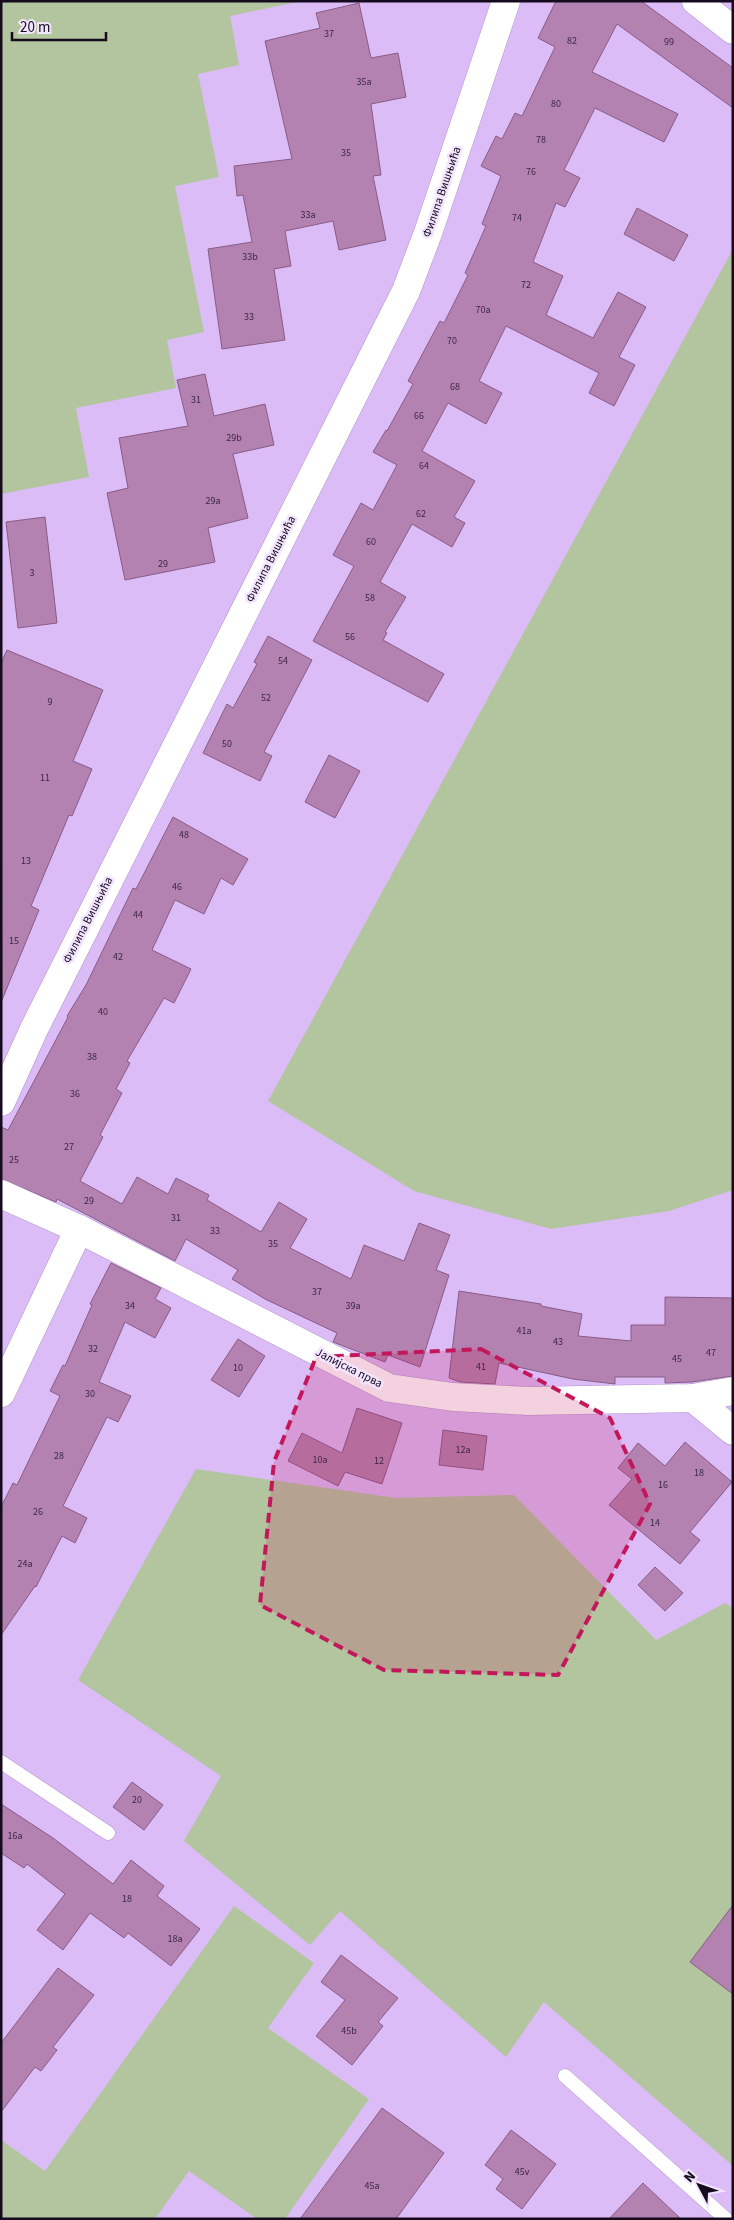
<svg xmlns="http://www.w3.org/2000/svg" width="734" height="2220" font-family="'Source Sans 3',sans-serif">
	<rect width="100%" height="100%" fill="#dbbcf6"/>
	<g fill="#b2c59f">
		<polygon points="1,1 302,1 230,16 239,65 198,74 219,177 175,186 204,332 167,340 176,388 76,408 89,477 1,494"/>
		<polygon points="733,249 733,1190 669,1211 551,1229 414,1191 268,1101"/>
		<polygon points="196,1469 396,1498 514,1495 656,1640 725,1603 733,1608 733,2166 544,2002 506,2057 340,1911 310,1945 184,1841 221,1776 78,1680"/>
		<polygon points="234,1906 314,1963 268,2028 369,2099 285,2219 257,2219 189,2171 155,2219 1,2219 1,2140 45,2171"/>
	</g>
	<g fill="#b382b0" stroke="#895b87">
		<polygon points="556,1 641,1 733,68 733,108 617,24 592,72 678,114 664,142 595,108 564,170 580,178 565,207 556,203 533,262 563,276 546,315 593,338 618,292 646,307 619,357 635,365 614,406 589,393 599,373 506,326 479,381 502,393 486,424 448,403 422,451 475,481 454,517 465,523 452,547 412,524 380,582 406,597 385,632 387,633 383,640 444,674 428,702 313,641 354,566 333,555 361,503 373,510 397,465 373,452 386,430 387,431 413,384 408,381 440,321 444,323 468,275 465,273 486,226 482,224 501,176 481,166 496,136 502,139 515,113 522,116 555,47 538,38"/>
		<polygon points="359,3 371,58 398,53 406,97 371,104 381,175 373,176 386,240 339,250 333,221 285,231 291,266 274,269 285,340 222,349 208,249 252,242 243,195 237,196 234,166 292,159 265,41 320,28 316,13"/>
		<polygon points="637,208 688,235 674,261 624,234"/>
		<polygon points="205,374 214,416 265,404 274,445 233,454 248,518 208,528 215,562 125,580 107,493 128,488 119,438 188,426 177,380"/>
		<polygon points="45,517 57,623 18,628 6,522"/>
		<polygon points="268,636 312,660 264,752 272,756 260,781 203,753 227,704 233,708 257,664 254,662"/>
		<polygon points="7,650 103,690 73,761 92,769 72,816 69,815 31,906 39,910 2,1000 1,663"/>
		<polygon points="329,755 360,771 335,818 305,802"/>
		<polygon points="173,817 248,859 233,885 221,878 204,914 175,900 152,950 191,969 174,1003 164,998 127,1061 130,1063 116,1089 122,1093 100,1135 103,1137 80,1181 122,1204 137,1177 168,1194 176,1178 209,1195 207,1200 261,1232 279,1202 307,1219 290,1248 351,1279 364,1245 404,1261 419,1223 450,1235 436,1270 449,1275 420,1367 388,1355 385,1362 333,1342 337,1333 265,1299 232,1279 238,1270 186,1239 175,1261 57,1199 56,1202 1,1179 1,1127 8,1130 68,1017 67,1016 86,985 133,888 136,889"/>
		<polygon points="111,1263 161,1288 155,1299 171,1308 155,1338 125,1322 99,1382 131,1396 118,1422 107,1417 63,1506 87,1518 75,1543 62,1536 36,1587 35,1586 1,1635 1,1507 13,1483 17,1485 60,1396 50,1391 63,1365 65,1366 92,1305 90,1304"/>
		<polygon points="459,1291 541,1304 541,1306 582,1314 578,1336 631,1341 631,1325 665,1325 665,1297 733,1298 733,1376 692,1382 665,1383 665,1377 615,1377 615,1384 573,1379 499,1363 495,1384 460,1382 449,1378"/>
		<polygon points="238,1339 265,1356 239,1397 211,1380"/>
		<polygon points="357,1408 402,1423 382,1484 345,1472 338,1486 288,1461 302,1433 342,1453"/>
		<polygon points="443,1430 487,1436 483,1470 439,1465"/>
		<polygon points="685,1442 732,1482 690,1532 700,1540 680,1564 609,1505 632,1479 618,1468 638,1443 665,1466"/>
		<polygon points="655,1567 683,1593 665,1611 638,1585"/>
		<polygon points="132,1782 163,1805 144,1830 113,1807"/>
		<polygon points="1,1804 53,1838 113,1884 131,1860 164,1886 157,1896 200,1929 171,1966 128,1933 124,1938 90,1913 63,1950 37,1930 65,1894 27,1864 24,1868 1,1853"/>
		<polygon points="733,1905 733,1994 690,1962"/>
		<polygon points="341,1955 398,1998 378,2022 383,2026 352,2065 316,2036 345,2000 321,1982"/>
		<polygon points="58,1968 94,1995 53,2047 57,2050 41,2071 35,2067 1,2112 1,2043"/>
		<polygon points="382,2108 444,2153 396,2219 300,2219"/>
		<polygon points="511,2130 556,2164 522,2209 496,2189 503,2179 485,2165"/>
		<polygon points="643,2183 681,2219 609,2219"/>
	</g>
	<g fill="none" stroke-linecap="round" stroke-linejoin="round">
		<g stroke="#b294cc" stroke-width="15">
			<g id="service">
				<polyline points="1,1762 108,1833"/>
				<polyline points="565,2076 726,2219"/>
			</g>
		</g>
		<g stroke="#b294cc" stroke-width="29">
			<g id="minor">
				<polyline points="696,1 733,30"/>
				<polyline points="1,1102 34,1029 406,291 428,233 506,1"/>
				<polyline points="1,1194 79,1229 389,1388 453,1397 529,1401 693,1398 733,1391"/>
				<polyline points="1,1393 79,1229"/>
				<polyline points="693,1398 733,1431"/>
			</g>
		</g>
		<use href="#service" stroke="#fff" stroke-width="14"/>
		<use href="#minor" stroke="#fff" stroke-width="28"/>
	</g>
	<path fill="#c2185b" fill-opacity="0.2" stroke="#c2185b" stroke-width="4" stroke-dasharray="10 6" stroke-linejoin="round" d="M481,1349L610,1418L650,1504L558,1675L384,1670L260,1605L274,1462L316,1357Z"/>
	<g text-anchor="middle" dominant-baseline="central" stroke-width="5" stroke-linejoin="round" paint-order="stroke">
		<g font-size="10" fill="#3c2842">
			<text x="329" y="34">37</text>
			<text x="572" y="41">82</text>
			<text x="669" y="42">99</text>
			<text x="364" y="82">35a</text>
			<text x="556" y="104">80</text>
			<text x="541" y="140">78</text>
			<text x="346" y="153">35</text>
			<text x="531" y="172">76</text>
			<text x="308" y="215">33a</text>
			<text x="517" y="218">74</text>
			<text x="250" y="257">33b</text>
			<text x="526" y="285">72</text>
			<text x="483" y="310">70a</text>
			<text x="249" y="317">33</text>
			<text x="452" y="341">70</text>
			<text x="455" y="387">68</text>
			<text x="196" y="400">31</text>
			<text x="419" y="416">66</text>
			<text x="234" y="438">29b</text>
			<text x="424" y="466">64</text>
			<text x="213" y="501">29a</text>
			<text x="421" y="514">62</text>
			<text x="371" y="542">60</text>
			<text x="163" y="564">29</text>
			<text x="32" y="573">3</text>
			<text x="370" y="598">58</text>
			<text x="350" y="637">56</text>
			<text x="283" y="661">54</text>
			<text x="266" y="698">52</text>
			<text x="50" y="702">9</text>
			<text x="227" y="744">50</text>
			<text x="45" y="778">11</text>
			<text x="184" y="835">48</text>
			<text x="26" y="861">13</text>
			<text x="177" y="887">46</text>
			<text x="138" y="915">44</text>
			<text x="14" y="941">15</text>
			<text x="118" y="957">42</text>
			<text x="103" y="1012">40</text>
			<text x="92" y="1057">38</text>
			<text x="75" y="1094">36</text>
			<text x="69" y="1147">27</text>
			<text x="14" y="1160">25</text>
			<text x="89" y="1201">29</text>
			<text x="176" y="1218">31</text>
			<text x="215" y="1231">33</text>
			<text x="273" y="1244">35</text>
			<text x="317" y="1292">37</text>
			<text x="130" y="1306">34</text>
			<text x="353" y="1306">39a</text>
			<text x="524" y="1331">41a</text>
			<text x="558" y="1342">43</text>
			<text x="93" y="1349">32</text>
			<text x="711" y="1353">47</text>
			<text x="677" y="1359">45</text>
			<text x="481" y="1367">41</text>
			<text x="238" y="1368">10</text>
			<text x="90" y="1394">30</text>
			<text x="463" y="1450">12a</text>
			<text x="59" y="1456">28</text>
			<text x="320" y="1460">10a</text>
			<text x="379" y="1461">12</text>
			<text x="699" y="1473">18</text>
			<text x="663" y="1485">16</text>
			<text x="38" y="1512">26</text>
			<text x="655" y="1523">14</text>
			<text x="25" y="1564">24a</text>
			<text x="137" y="1800">20</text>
			<text x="15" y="1836">16a</text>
			<text x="127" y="1899">18</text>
			<text x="175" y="1939">18a</text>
			<text x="349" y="2031">45b</text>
			<text x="522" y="2172">45v</text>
			<text x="372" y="2186">45a</text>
		</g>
		<g font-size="12" fill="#150a1e" stroke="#f2e5fd">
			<text transform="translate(442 192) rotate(-71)">Филипа Вишњића</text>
			<text transform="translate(271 559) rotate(-63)">Филипа Вишњића</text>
			<text transform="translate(88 920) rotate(-63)">Филипа Вишњића</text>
			<text transform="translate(349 1368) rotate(27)">Јалијска прва</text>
		</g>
	</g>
	<rect width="734" height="2220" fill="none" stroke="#150a1e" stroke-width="5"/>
	<g transform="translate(699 2185) rotate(311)" stroke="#f2e5fd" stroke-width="4" paint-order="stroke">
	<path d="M0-4L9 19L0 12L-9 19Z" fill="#150a1e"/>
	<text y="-8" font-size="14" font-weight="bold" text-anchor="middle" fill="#150a1e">N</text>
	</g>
	<path d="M12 32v8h94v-8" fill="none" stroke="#150a1e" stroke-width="2.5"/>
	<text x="20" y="32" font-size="15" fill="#150a1e" stroke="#f2e5fd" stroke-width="4" paint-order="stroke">20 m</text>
</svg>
